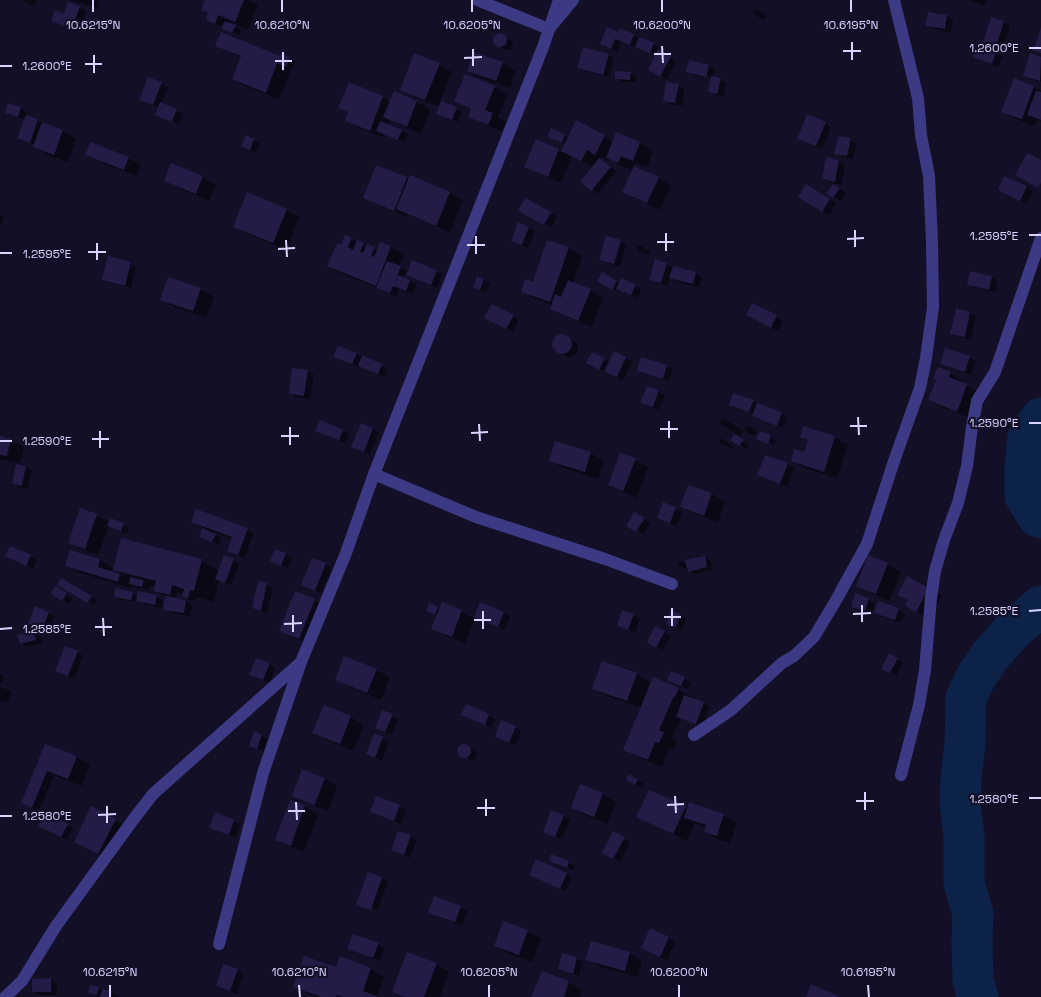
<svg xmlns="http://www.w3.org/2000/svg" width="1041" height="997" font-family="'Space Grotesk',sans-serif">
	<rect width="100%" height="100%" fill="#130f26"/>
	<g fill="#0007" fill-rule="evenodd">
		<polygon points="22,0 37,0 34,6"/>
		<polygon points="70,0 99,0 97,8"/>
		<polygon points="206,0 248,0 258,6 248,29 231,22 231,23 241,30 239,35 220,27 207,20 210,13"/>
		<polygon points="968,0 986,0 984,5"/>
		<polygon points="69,3 86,11 79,31 59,24 52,21 65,15"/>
		<polygon points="755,9 757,9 764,13 766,15 766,17 764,19 762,19 755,15 753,13"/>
		<polygon points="929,13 947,16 953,20 951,32 933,29 927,25"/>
		<polygon points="1003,22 1010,25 1003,50 991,46 985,42"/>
		<polygon points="620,30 653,44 660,48 658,51 676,61 667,79 649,69 656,54 646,48 637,48 621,42 617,52 601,44 619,34"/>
		<polygon points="500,35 511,40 513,43 512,47 510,50 507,50 503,49 496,45 494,42 495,39 497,36"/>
		<polygon points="223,49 281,58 282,55 296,62 293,69 291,69 279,99 247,87 234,79 242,57"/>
		<polygon points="996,53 1002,57 998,67 981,60 975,57"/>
		<polygon points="608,55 614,58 609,77 585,71 579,67"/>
		<polygon points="1031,55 1041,58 1041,82 1031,79 1025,75"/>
		<polygon points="502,63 515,71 510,88 482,78 469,71"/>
		<polygon points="439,65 452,72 440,102 462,112 458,122 444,117 440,107 415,97 401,89"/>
		<polygon points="708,66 715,70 713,78 720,79 726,83 724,96 716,95 709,91 711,78 701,73 700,75 705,78 694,75 688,71"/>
		<polygon points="630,73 636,77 636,82 623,82 616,78"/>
		<polygon points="161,83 168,87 161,104 183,114 179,124 163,118 159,108 141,99"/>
		<polygon points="350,84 383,97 391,102 394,92 417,102 430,109 421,134 398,124 390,120 388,125 408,134 405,142 385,134 383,137 359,128 346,120 349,113 340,108"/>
		<polygon points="678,86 684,89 682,106 670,104 664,100"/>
		<polygon points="494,87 507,95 498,117 506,122 501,131 483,124 470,116 472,110 456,101"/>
		<polygon points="1033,87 1041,91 1041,121 1038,119 1035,126 1016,119 1003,111"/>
		<polygon points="20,108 27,112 25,116 63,131 76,139 68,162 48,155 35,147 35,145 18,137 25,119 13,116 6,112"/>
		<polygon points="577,122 614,142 617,134 640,143 653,151 647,167 635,163 633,167 658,178 671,186 660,210 637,199 624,192 633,170 621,166 610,159 609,161 600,157 599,159 616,171 598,194 582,182 593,167 572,156 561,183 539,174 526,166 558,150 561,152 565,144 554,140 551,130 569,138"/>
		<polygon points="825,123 831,127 822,149 805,142"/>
		<polygon points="253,140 260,144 256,152 249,149"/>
		<polygon points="850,140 856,143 853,159 842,157 836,153"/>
		<polygon points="87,155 128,158 141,165 137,176 100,162"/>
		<polygon points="838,161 845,165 841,185 829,182 823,179"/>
		<polygon points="202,177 216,185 209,201 179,188 166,181"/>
		<polygon points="406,178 449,193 463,200 450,232 408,215 407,217 378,205 365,197"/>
		<polygon points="1005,178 1033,191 1027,204 1006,193"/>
		<polygon points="833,185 846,193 840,201 828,194"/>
		<polygon points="807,186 836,203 829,215 800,197"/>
		<polygon points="286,210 299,217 286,250 248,234 235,227"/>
		<polygon points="550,213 557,216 551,227 526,214"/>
		<polygon points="0,214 4,217 1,225 0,225"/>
		<polygon points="528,228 535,231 528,248 519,244"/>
		<polygon points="351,239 378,250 381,244 391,247 404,255 399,267 408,272 436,271 442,275 437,288 414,278 405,274 403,278 416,285 413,294 399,289 397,296 342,274 329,266 341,246"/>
		<polygon points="547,241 569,248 582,256 573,283 590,290 603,298 592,327 565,316 551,309 553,305 535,299 522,291 533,283"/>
		<polygon points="620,242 626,245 620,267 607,263 600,259"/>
		<polygon points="639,246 641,246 648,250 650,251 650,254 648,255 646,255 639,251 637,247"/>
		<polygon points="656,261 667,264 673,268 695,273 702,277 699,287 677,282 670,277 668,286 657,283 650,279"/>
		<polygon points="130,263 136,267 131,288 110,283 103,280"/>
		<polygon points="603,274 620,284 635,286 641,289 638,298 620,290 619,292 599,280"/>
		<polygon points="992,277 998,281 996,292 975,288 969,284"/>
		<polygon points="478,278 490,283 486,293 474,287"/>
		<polygon points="200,289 214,297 206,318 175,307 162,299"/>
		<polygon points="752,304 783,320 778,331 754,319"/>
		<polygon points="956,310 970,313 976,316 971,340 958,337 952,333"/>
		<polygon points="513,316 519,319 513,332 492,322"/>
		<polygon points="559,336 564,336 575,342 578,346 578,351 576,354 572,357 567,357 556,351 553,347 553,342 555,338"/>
		<polygon points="946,349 970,357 976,361 971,375 948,367 941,364"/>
		<polygon points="615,353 632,362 623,380 606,371 605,372 588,363 604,359 610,362"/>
		<polygon points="356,354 388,369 385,377 359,365 359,367 341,360"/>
		<polygon points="666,366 673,370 669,381 645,374 638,371"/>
		<polygon points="307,371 314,375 310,399 296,397 290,393"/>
		<polygon points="950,373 963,381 962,383 980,393 970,418 942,407 929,400 937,380"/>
		<polygon points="658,391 665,395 659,410 642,402"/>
		<polygon points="753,401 787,417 783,428 760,419 754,414 737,408 731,404"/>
		<polygon points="721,419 724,419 741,429 743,431 743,433 739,435 722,425 720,423"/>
		<polygon points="320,422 349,434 345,443 317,430"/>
		<polygon points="746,426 749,426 755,430 757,431 757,434 753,435 746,432 745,429"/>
		<polygon points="373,429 379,432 370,454 359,450"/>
		<polygon points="734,436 749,445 746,449 732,439"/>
		<polygon points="801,436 834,437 848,445 837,478 805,468 792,460 805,453 809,441"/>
		<polygon points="770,437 776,440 774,447 774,445 763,441"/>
		<polygon points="0,438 10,440 24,447 20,463 0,459"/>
		<polygon points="720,438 733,446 732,449 718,441"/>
		<polygon points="590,453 604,461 598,479 563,468 550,460"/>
		<polygon points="635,460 648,467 637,498 623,492 609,485"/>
		<polygon points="787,464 794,468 787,487 765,478 759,475"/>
		<polygon points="26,467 32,471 28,489 19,487 13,483"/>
		<polygon points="712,494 725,502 718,522 695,514 681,507"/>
		<polygon points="664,503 682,512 676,526 658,518"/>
		<polygon points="635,513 650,523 643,534 627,525"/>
		<polygon points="96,515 110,522 123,524 129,528 127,534 109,526 98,555 83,550 69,542"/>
		<polygon points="193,522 247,529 254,533 244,558 228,551 232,539 213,532 212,533 221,538 219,545 201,536 204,528"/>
		<polygon points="275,550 292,558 288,568 277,564"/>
		<polygon points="30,556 37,560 33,568 13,560"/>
		<polygon points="704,557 711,561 713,570 695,574 678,565 680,561 687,564"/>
		<polygon points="869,557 888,564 901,572 889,601 871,593 857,585"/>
		<path d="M100,560L114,569L201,561L219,571L233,560L239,564L231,585L219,580L214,602L196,597L195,601L190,600L183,596L184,594L177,592L176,598L161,594L155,590L156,587L149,585V590L136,587L132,585L131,588L80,573L67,566ZM113,568L124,575V576L111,573Z"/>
		<polygon points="325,564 331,568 321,593 302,585"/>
		<polygon points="62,579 97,600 94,605 59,585"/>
		<polygon points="267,585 273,588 267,613 260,611 253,608"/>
		<polygon points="56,588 72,598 69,604 52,594"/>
		<polygon points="928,589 942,596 930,619 906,606"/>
		<polygon points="132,593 138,597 156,597 163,600 161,608 144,604 138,600 137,602 121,600 115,596"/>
		<polygon points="296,593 315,601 328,608 313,646 294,638 280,630"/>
		<polygon points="856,595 875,603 871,614 858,610 852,606"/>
		<polygon points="186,601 192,605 190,616 171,613 165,609"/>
		<polygon points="430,604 440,609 442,604 461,612 475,619 465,643 446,636 433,628 438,616 434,614"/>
		<polygon points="36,608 55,616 49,632 35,627"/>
		<polygon points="898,610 905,613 901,623 881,616 875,612"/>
		<polygon points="504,613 510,616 505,630 476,617"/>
		<polygon points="633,615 640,619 635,632 625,629"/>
		<polygon points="680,616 686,619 682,631 668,624"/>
		<polygon points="656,628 671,636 663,650 649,642"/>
		<polygon points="33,632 40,636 42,643 27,647 21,643"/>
		<polygon points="77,652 83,656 74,679 57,671"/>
		<polygon points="890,655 903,662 896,676 883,668"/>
		<polygon points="269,664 275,668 270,682 257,678"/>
		<polygon points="376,670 390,677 381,700 350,687 336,679"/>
		<polygon points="672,673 691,682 688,689 675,683"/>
		<polygon points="0,674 4,676 2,683 0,682"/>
		<polygon points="636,674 650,682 647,688 678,689 692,697 691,699 703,703 709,707 703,726 681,718 672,738 677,741 673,750 669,748 662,767 638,757 625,749 642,708 607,696 594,689"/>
		<polygon points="0,687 11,691 8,703 0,701"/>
		<polygon points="466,706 495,719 491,727 463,715"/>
		<polygon points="392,716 398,719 392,735 383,731"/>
		<polygon points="350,717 364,725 353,751 327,740 314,733"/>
		<polygon points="515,727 521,731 516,745 502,740"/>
		<polygon points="255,733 268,739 264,752 251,746"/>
		<polygon points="375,735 389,742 382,761 367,754"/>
		<polygon points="462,745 466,745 476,751 477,755 476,758 473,760 470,760 460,754 458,751 459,747"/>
		<polygon points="76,757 90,765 82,786 54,775 39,810 29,807 37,768"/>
		<polygon points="630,776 644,784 642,788 627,780"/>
		<polygon points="325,779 337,786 328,811 315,806"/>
		<polygon points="649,791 688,809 723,815 737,823 730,843 719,840 705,832 706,828 695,823 687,841 651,824 638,817"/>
		<polygon points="602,794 616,802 607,824 585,815 572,808"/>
		<polygon points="291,801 305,806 318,814 304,852 290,847 277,840"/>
		<polygon points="399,806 406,809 401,824 378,815 372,811"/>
		<polygon points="216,814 240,824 235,838 211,827"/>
		<polygon points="563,816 570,819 562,839 550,835"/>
		<polygon points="115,820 129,827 112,861 88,849"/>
		<polygon points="67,825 73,828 67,840 46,829"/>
		<polygon points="614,833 630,842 620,862 603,852"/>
		<polygon points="410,836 417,840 410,858 393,850"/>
		<polygon points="552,856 575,866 573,870 556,864 550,861"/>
		<polygon points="369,873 388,881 377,912 377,910 363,906"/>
		<polygon points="566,874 572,877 566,891 537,878"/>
		<polygon points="435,898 461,908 467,911 462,925 436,916 430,912"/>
		<polygon points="651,930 675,942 667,960 649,951"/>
		<polygon points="527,931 541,939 532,962 509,954 496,946"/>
		<polygon points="378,944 384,948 380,961 355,952 349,948"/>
		<polygon points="629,953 642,961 638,977 600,967 587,959"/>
		<polygon points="340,958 371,969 384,977 377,997 316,997 308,994 295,986 336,969"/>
		<polygon points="576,959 583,962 579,976 566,972 560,969"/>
		<polygon points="436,964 449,972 440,997 402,997 393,992"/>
		<polygon points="237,970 243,974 237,994 223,989 217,986"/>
		<polygon points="542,972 569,982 582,990 580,997 533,997"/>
		<polygon points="51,979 57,983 57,995 40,995 33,991"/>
		<polygon points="98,988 103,991 112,992 118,995 118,997 102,997 96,996 89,992"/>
	</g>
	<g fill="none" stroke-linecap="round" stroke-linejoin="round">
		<g stroke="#0c2248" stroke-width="41">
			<polyline points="1041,418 1028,437 1025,465 1025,496 1038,517 1041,518"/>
			<polyline points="978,997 973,980 972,942 973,914 964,883 964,835 960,805 961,776 965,744 966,698 976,677 990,656 1012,631 1041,606"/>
		</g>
	</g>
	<g fill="#241b47">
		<polygon points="205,0 244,0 235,22 218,15 215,24 206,20 208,13 201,10"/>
		<polygon points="68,2 80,6 72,29 51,21 55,10 64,14"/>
		<polygon points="928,12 947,15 945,29 925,26"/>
		<polygon points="991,17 1004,21 996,47 983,43"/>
		<polygon points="225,21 236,25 232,33 221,28"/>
		<polygon points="607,27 618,32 620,28 634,34 630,45 615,39 611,49 600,44"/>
		<polygon points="1041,28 1041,53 1033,50"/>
		<polygon points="221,32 280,56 281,53 290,57 286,67 277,63 266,93 232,79 241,56 215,46"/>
		<circle cx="500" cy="40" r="7"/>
		<polygon points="639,37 654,43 650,53 635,47"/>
		<polygon points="978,45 996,52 992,64 973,57"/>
		<polygon points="583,47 609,54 603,75 577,68"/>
		<polygon points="658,49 671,56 660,77 648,70"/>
		<polygon points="474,52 503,62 496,81 467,71"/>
		<polygon points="414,53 440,63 425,100 400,90"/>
		<polygon points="1030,53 1041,57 1040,81 1023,76"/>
		<polygon points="689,60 709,65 706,77 686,72"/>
		<polygon points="615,71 631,72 630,80 615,79"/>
		<polygon points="465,74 495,86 485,110 493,113 488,125 468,117 471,109 454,101"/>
		<polygon points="711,76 721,78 717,94 708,92"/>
		<polygon points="148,77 162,82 153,105 139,100"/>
		<polygon points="1014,78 1034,86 1022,119 1001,112"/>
		<polygon points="349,82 383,96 370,131 345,121 348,112 338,108"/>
		<polygon points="666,82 679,84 675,103 663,101"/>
		<polygon points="394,91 417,101 407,127 383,117"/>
		<polygon points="1036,91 1041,92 1041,120 1027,115"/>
		<polygon points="441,101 457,107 452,120 436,114"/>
		<polygon points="160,102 177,109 172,122 155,115"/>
		<polygon points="8,103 21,107 18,117 5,113"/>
		<polygon points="807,114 826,122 816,146 797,139"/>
		<polygon points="26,115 38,119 30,143 17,138"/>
		<polygon points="576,120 605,135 595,155 587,150 581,161 561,151"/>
		<polygon points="380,121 402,130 398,140 376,131"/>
		<polygon points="42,122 63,130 54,155 33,147"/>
		<polygon points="551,128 565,134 562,143 547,137"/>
		<polygon points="616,132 640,142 633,161 621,156 618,163 606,158"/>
		<polygon points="246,135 254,139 250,150 241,146"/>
		<polygon points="838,136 851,138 847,156 834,154"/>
		<polygon points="536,139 559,149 548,177 524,167"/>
		<polygon points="90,142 129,157 124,170 85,155"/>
		<polygon points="1027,153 1041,160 1041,183 1038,188 1015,175"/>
		<polygon points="826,157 839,160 835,182 822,179"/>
		<polygon points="599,158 611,167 591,191 580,182"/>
		<polygon points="171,163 203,176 196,194 164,181"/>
		<polygon points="376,165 407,177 394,211 363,198"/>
		<polygon points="634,166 659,177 647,203 622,192"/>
		<polygon points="410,175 450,192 436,226 396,209"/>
		<polygon points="1004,176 1027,186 1020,201 998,190"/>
		<polygon points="806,184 830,199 822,212 798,197"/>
		<polygon points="833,184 840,188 833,198 826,194"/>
		<polygon points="247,192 287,209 273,243 233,227"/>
		<polygon points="525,198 551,212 544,225 518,211"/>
		<polygon points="518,222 529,227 522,245 511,241"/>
		<polygon points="345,235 352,238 348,247 353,250 357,239 364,243 360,252 363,253 367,244 375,247 371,256 374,257 380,242 391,246 376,286 327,266 337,243 341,245"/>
		<polygon points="606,236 621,240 614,264 599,260"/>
		<polygon points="547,240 569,247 550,302 521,292 525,279 533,282"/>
		<polygon points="108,256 131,262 125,286 102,280"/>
		<polygon points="655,259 667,263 661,283 649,280"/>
		<polygon points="412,260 437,270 431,285 406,275"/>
		<polygon points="387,261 401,266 394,284 398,275 410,280 406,291 393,286 390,293 376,288"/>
		<polygon points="673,266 696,272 693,284 669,278"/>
		<polygon points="970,271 992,276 989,290 967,285"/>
		<polygon points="602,272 617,281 612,290 597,281"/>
		<polygon points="477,276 484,279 480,290 473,288"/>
		<polygon points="168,277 201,288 193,311 160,300"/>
		<polygon points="621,278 636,285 631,295 616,289"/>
		<polygon points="568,280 591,289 578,321 550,309 555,294 561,297"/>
		<polygon points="752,303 777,315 771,328 746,315"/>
		<polygon points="492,304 514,315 506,329 484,318"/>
		<polygon points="956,308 970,312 965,337 950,334"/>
		<circle cx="562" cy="344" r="10"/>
		<polygon points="338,346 357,353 352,364 333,357"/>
		<polygon points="945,348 970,356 965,372 940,364"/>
		<polygon points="614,351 626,357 617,377 604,371"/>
		<polygon points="592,352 605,358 599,370 586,363"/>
		<polygon points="362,355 382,364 378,374 358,366"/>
		<polygon points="641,357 667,365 663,379 637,371"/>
		<polygon points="938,367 951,372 949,377 967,384 957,412 928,400 936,380 933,379"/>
		<polygon points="292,368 308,370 304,396 289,394"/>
		<polygon points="647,386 659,390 653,407 640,403"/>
		<polygon points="733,393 754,400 749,412 729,405"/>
		<polygon points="757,403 782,412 777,426 752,416"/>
		<polygon points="320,420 343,430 339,440 315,431"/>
		<polygon points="361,423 373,428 364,452 351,447"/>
		<polygon points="803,426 835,436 824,472 791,461 794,449 804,452 808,440 800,437"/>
		<polygon points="760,431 771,435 768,444 756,439"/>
		<polygon points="734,434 744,440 739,446 730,440"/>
		<polygon points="0,436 11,439 7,456 0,455"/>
		<polygon points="555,441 591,452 585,472 549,461"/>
		<polygon points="620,453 636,458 623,491 608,485"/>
		<polygon points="765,455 788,463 780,484 757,475"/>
		<polygon points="16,464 26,466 22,486 12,484"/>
		<polygon points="688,485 712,493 704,516 680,507"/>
		<polygon points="663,502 676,507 670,523 657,518"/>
		<polygon points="80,508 97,514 85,549 68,543"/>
		<polygon points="196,509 248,528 238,555 227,551 232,537 191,522"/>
		<polygon points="634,512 645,518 636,532 626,526"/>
		<polygon points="110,518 124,523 121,531 107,526"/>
		<polygon points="202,528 216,534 212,542 199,537"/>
		<polygon points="121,538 202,559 194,591 190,590 188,598 182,597 184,589 172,585 170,595 153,591 156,581 113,570"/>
		<polygon points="10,546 31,555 26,566 5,556"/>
		<polygon points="275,549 286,553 281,566 270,561"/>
		<polygon points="70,550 100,559 98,567 120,574 118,582 65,566"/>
		<polygon points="224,555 234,559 225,583 215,579"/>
		<polygon points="868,555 888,563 876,594 856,586"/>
		<polygon points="705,556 707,567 688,572 685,560"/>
		<polygon points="312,558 326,563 315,591 301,585"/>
		<polygon points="907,576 929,588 916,612 905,606 908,600 897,595"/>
		<polygon points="130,577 144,580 142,587 129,584"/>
		<polygon points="61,578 92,596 87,603 57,585"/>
		<polygon points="258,581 267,583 261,611 252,608"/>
		<polygon points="55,586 67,593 62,601 51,594"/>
		<polygon points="115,588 133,592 131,600 114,597"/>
		<polygon points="138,591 157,595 155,605 136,601"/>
		<polygon points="295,591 315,599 299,639 279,631"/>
		<polygon points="855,593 869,598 865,611 851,607"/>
		<polygon points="165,596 186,600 184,613 163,610"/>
		<polygon points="878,601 899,608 895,620 874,613"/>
		<polygon points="442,602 462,610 452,637 431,629"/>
		<polygon points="480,602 504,612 498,627 474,617"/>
		<polygon points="429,603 438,606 435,615 426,611"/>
		<polygon points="35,606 49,612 42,630 28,624"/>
		<polygon points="622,610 634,614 628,630 617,626"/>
		<polygon points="671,611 681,614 676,628 666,624"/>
		<polygon points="655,626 665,631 656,648 647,642"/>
		<polygon points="33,631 36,640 20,644 17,635"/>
		<polygon points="65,646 78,651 68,676 55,671"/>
		<polygon points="889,653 898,658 890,673 881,669"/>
		<polygon points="344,656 377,669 367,693 335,680"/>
		<polygon points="256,658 270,663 263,680 249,675"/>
		<polygon points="602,661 637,673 627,701 592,689"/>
		<polygon points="671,671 685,677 681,686 667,680"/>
		<polygon points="653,677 679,688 675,697 674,696 659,730 664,732 659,743 655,742 648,760 623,750"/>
		<polygon points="684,695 704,702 696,724 676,717"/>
		<polygon points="466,704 489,714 485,725 461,715"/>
		<polygon points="324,705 351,716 340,744 312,733"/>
		<polygon points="382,710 393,714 385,732 375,728"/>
		<polygon points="501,720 516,726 509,743 495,737"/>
		<polygon points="254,731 262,735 257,749 249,746"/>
		<polygon points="374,733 383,737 375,758 366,754"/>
		<polygon points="45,744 77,756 68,779 47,771 32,808 21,803"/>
		<circle cx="464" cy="751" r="7"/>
		<polygon points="302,769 325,778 314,805 292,796"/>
		<polygon points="629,774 638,780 635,785 626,780"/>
		<polygon points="580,784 603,793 594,817 571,808"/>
		<polygon points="649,790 686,806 673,834 636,817"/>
		<polygon points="376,796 400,805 394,821 370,812"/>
		<polygon points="290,800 305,805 291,846 275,840"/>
		<polygon points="689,802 724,814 717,836 704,832 706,825 684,818"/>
		<polygon points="91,806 116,819 98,854 74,842"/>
		<polygon points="551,810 564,815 555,837 543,832"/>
		<polygon points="45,812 68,824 61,837 38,826"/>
		<polygon points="215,812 234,820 229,835 209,828"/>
		<polygon points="398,831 411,835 404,855 391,850"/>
		<polygon points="613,831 625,837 613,859 602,853"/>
		<polygon points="551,854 569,861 567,868 549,861"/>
		<polygon points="536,859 567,873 560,889 529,875"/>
		<polygon points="368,872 382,877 371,910 356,905"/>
		<polygon points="434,896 461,906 455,922 428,913"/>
		<polygon points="503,921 528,930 519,955 494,946"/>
		<polygon points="650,928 669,937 660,957 641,948"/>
		<polygon points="353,934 379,943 373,958 347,949"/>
		<polygon points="591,941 630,952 625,971 585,960"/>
		<polygon points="407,952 437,963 424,997 404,997 392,992"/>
		<polygon points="562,953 577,957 573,974 558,969"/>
		<polygon points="304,956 336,967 340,956 371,968 363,991 379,997 343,997 337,995 336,997 321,997 293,987"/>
		<polygon points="223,964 238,969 230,991 216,986"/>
		<polygon points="542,971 569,981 564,997 531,997"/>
		<polygon points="51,978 51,992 32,992 32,979"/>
		<polygon points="811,984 840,997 806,997"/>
		<polygon points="90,985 99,987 97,995 88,993"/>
		<polygon points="102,989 112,991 111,997 100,997"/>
	</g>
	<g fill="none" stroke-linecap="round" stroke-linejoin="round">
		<g stroke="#3d3a85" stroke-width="12">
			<polyline points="477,0 549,29 573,0"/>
			<polyline points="374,474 476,517 605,559 672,584"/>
			<polyline points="694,735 731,710 782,663 794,656 814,637 835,602 867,544 894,461 920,388 926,358 933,307 932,242 929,176 921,135 918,98 894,0"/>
			<polyline points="901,775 919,705 925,670 931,598 935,571 944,540 958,503 967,466 972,427 977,401 995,372 1041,238"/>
			<polyline points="219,944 263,773 301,662 346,553 374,474 543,47 559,0"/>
			<polyline points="5,997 22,981 56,926 133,820 153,794 299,664"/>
		</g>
	</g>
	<path fill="none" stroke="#d9d4ff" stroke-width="2" d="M93,0V12M282,0V12M472,0V12M662,0V12M851,0V12M852,42V60M662,46L663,63M1029,48H1041M473,49V66M843,51H861M283,52V70M654,54H671M94,55V73M464,58L482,57M275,61H292M85,64H102M0,66H12M855,230V247M666,233V251M1029,235H1041M476,236V254M847,239L864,238M286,240L287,257M657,242H674M97,243V260M467,245H485M278,249L295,248M88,252H106M0,253H12M858,417L859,435M669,421V438M1029,423H1041M479,424L480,441M850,426H867M290,427V445M660,429H678M100,431V448M471,433L488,432M281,436H299M92,439H109M0,441H12M862,605V622M672,608V626M483,611V629M1029,611L1041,610M853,614L871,613M293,615V632M664,617H681M103,618L104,636M474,620H491M284,624L302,623M95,627H112M0,629L12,628M865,792V810M675,796L676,813M1029,798H1041M486,799V816M856,801H874M296,802L297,820M667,805L684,804M107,806V823M477,808H495M288,811H305M98,815L116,814M0,816H12M110,985V997M299,985L300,997M489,985V997M679,985V997M868,985L869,997"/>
	<g font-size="12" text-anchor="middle" fill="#d9d4ff" stroke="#130f26" stroke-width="4.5" stroke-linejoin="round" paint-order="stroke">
		<text x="93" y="29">10.6215°N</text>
		<text x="282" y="29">10.6210°N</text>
		<text x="472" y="29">10.6205°N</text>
		<text x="662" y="29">10.6200°N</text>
		<text x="851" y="29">10.6195°N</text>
		<text x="994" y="52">1.2600°E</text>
		<text x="47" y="70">1.2600°E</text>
		<text x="994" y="240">1.2595°E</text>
		<text x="47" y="258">1.2595°E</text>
		<text x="994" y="427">1.2590°E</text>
		<text x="47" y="445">1.2590°E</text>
		<text x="994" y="615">1.2585°E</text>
		<text x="47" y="633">1.2585°E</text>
		<text x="994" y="803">1.2580°E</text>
		<text x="47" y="820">1.2580°E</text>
		<text x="110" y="976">10.6215°N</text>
		<text x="299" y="976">10.6210°N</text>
		<text x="489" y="976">10.6205°N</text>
		<text x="679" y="976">10.6200°N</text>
		<text x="868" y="976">10.6195°N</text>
	</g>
</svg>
